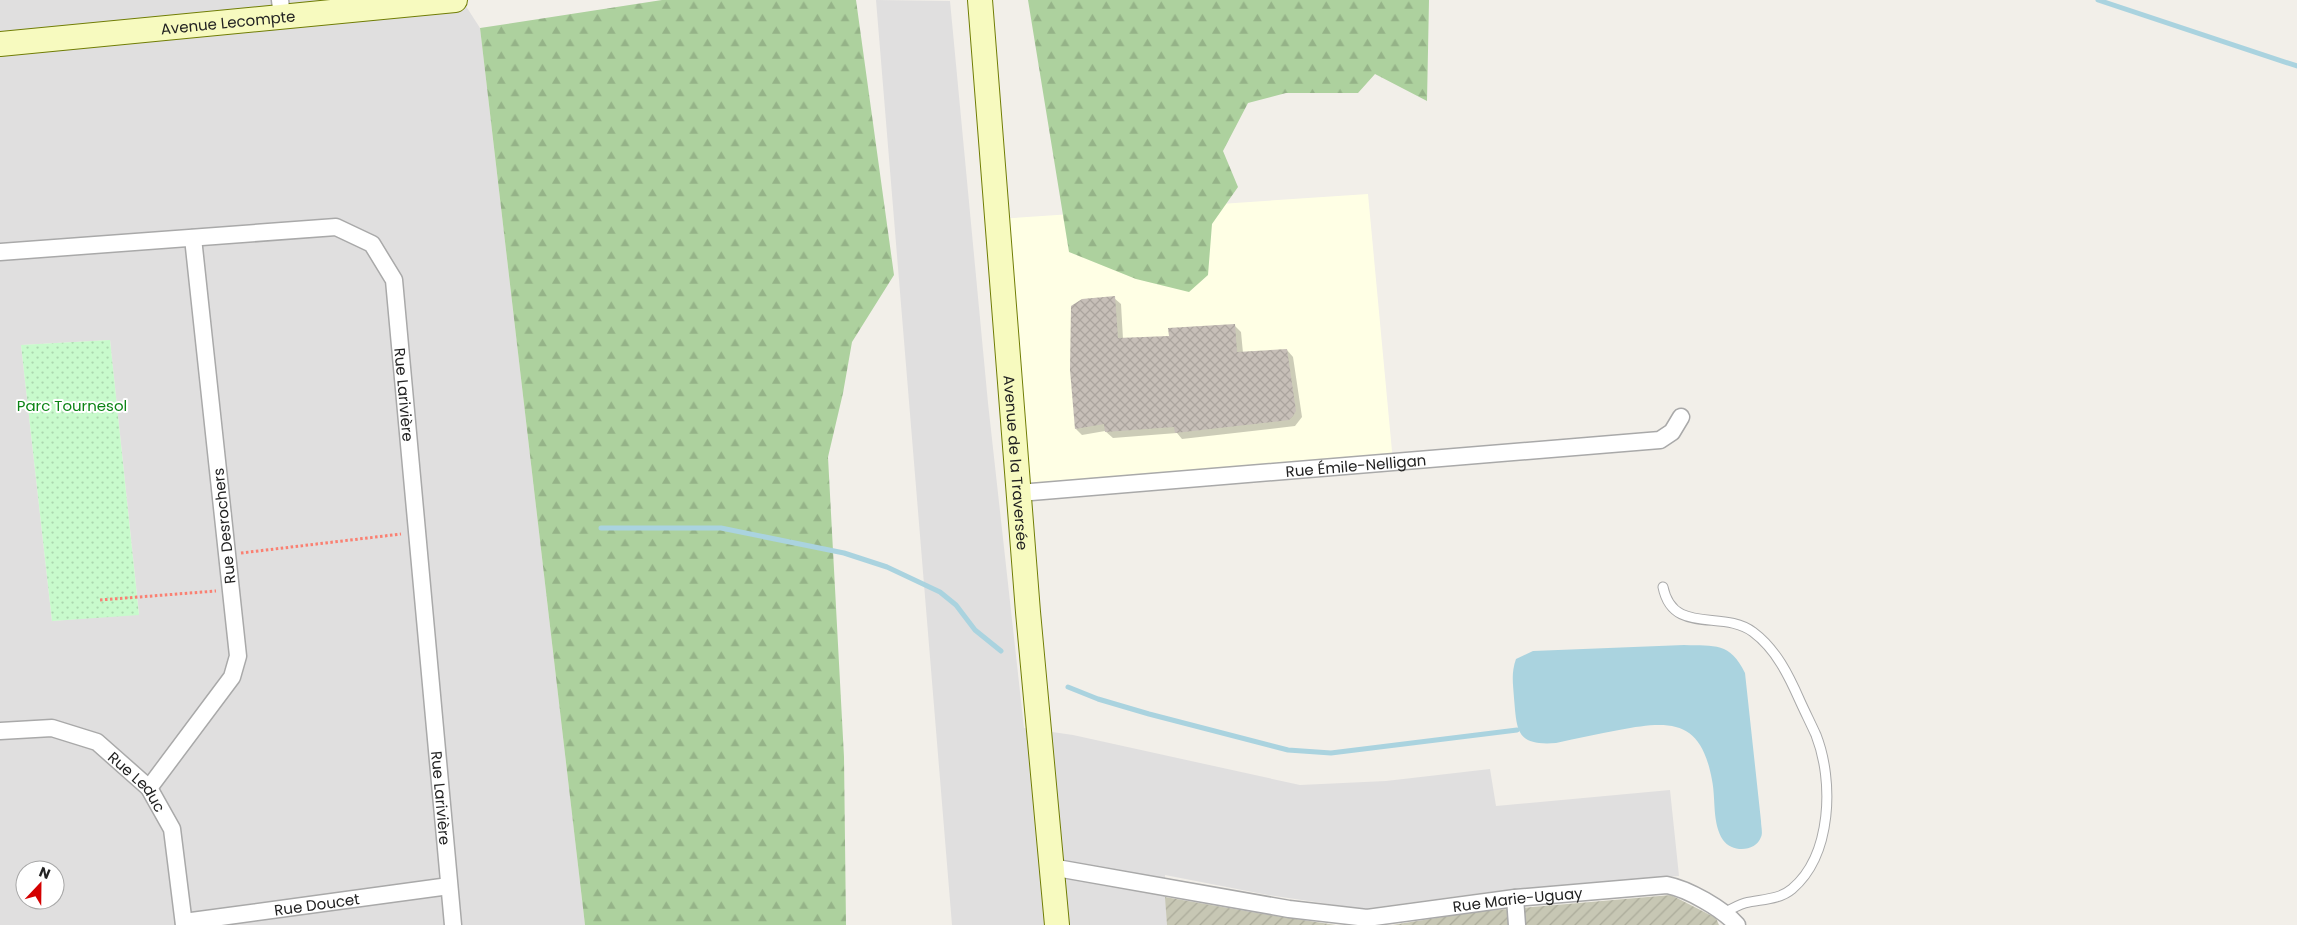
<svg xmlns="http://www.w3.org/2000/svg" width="2297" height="925" font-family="Poppins,sans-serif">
	<defs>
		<pattern id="construction-furrows" width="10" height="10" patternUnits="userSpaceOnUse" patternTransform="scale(1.25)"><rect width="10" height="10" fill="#c7c7b4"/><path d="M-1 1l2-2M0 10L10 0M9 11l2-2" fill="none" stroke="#abab9a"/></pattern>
		<pattern id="forest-firs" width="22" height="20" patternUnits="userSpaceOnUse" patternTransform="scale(1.25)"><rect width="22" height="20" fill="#add19e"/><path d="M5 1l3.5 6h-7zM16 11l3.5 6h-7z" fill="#95b388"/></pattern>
		<pattern id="park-dots" width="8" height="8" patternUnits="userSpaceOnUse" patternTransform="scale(1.25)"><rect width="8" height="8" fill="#c8facc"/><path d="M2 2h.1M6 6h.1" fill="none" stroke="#acd6af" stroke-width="1.8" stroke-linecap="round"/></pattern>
		<pattern id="building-cross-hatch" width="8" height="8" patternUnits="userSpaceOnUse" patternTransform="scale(1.25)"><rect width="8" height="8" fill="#c7bfb8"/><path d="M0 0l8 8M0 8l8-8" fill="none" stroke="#aba49e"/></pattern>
	</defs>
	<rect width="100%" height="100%" fill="#f2efe9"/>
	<g fill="#e0dfdf" fill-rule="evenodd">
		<path d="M0,0H462L480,28L585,925H0ZM110,340L139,614L52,621L21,345ZM25,870H55V900H25Z"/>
		<polygon points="876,0 950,1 988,403 1024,728 1073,735 1300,785 1386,781 1490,769 1496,806 1670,790 1679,876 1496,891 1362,909 1268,895 1165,875 1167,925 952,925"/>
	</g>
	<polygon fill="#ffffe5" points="1368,194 1393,462 1019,493 998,219"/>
	<g fill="url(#construction-furrows)">
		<polygon points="1671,895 1716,918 1719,925 1392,925 1474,912"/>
		<polygon points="1165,897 1263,914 1336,925 1167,925"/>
	</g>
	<g fill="url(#forest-firs)">
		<polygon points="662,0 856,0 894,275 852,342 843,393 828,457 844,757 846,925 585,925 480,28"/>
		<polygon points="1028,0 1429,0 1427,101 1375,74 1358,93 1286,93 1248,103 1223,151 1238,187 1212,224 1208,275 1189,292 1136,279 1069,252"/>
	</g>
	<polygon fill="url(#park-dots)" points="110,340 139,615 52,621 21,345"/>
	<path fill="#aad3df" d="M1684,645C1715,646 1730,642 1745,673L1761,821C1761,826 1763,833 1761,837C1756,852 1732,853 1723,840C1712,823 1716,800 1712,780C1701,720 1672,720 1619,730C1598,734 1577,738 1556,743C1516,746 1517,731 1514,698C1513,683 1511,673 1516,659L1533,651Z"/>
	<polygon fill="#0003" points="1114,298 1121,304 1123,339 1170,337 1234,325 1241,332 1243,353 1287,350 1293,357 1302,417 1295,426 1182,439 1177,433 1113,438 1105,431 1082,435 1076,429"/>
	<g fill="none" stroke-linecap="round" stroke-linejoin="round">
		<g stroke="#aad3df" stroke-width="5">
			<polyline points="2098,0 2297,66"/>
			<polyline points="601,528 721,528 844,553 887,567 940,592 956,605 975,630 1001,651"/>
			<polyline points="1068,687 1098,699 1149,714 1288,750 1331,753 1517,730"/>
		</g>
	</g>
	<polygon fill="url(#building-cross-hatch)" points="1115,296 1118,338 1169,336 1168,328 1235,324 1237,352 1287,349 1296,411 1293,416 1289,420 1175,433 1174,427 1105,432 1104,424 1075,429 1070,370 1071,306 1082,299"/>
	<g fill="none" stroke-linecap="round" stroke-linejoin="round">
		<g stroke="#a9a9a9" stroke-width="11">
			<path id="lane" d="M1663,587C1673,636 1723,609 1753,632C1776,649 1789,676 1800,701C1805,712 1811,724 1816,735C1834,781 1832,855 1792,889C1779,900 1761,899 1745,903C1738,905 1731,909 1724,913"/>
		</g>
		<g stroke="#a9a9a9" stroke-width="19">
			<g id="street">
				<polyline points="280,0 282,16"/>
				<path id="s1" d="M0,252L336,227L372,244L394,280L453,925"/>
				<path id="s2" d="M1019,493L1660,440L1672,432L1681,417"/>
				<path id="s3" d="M0,731L52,728L97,742L149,788L172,829L184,925"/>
				<polyline points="149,788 232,677 238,656 193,238"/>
				<path id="s4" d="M1051,867L1289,909L1367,918L1515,898L1667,885C1688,889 1723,909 1737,925"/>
				<polyline points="1515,898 1517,925"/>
				<path id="s5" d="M184,922L449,886"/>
			</g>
		</g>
		<g stroke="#707d05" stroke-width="26">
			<g id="secondary">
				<path id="s6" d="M980,0L1028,612L1057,925"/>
				<path id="s7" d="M0,44L455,0"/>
			</g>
		</g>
		<g stroke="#fa8072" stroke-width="3" stroke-dasharray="2.5 2.5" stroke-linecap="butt">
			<polyline points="241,553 401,534"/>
			<polyline points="100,600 216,591"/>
		</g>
		<use href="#lane" stroke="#fff" stroke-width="9"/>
		<use href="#street" stroke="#fff" stroke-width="16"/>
		<use href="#secondary" stroke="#f7fabf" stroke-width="24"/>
	</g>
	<g text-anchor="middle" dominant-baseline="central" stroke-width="4" stroke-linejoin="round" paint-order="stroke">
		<g font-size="15" fill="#222" stroke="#fff">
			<text stroke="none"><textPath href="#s7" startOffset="229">Avenue Lecompte</textPath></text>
			<text stroke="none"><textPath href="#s1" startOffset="534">Rue Larivière</textPath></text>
			<text stroke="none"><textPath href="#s6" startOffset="464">Avenue de la Traversée</textPath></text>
			<text stroke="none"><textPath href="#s2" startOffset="338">Rue Émile-Nelligan</textPath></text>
			<text transform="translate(224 526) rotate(-96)">Rue Desrochers</text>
			<text stroke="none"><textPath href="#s3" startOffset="156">Rue Leduc</textPath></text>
			<text stroke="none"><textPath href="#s1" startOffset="939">Rue Larivière</textPath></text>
			<text stroke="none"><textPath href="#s4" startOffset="472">Rue Marie-Uguay</textPath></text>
			<text stroke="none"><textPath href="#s5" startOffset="134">Rue Doucet</textPath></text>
		</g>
		<g font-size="15" fill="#0c8416" stroke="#fff">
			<text x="72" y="405">Parc Tournesol</text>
		</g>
	</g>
	<g transform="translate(40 885) rotate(22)"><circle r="24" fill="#ffffff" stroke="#a7a7a7"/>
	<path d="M0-4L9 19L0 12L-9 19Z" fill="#d40000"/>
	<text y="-8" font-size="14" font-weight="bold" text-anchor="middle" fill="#222222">N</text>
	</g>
</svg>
